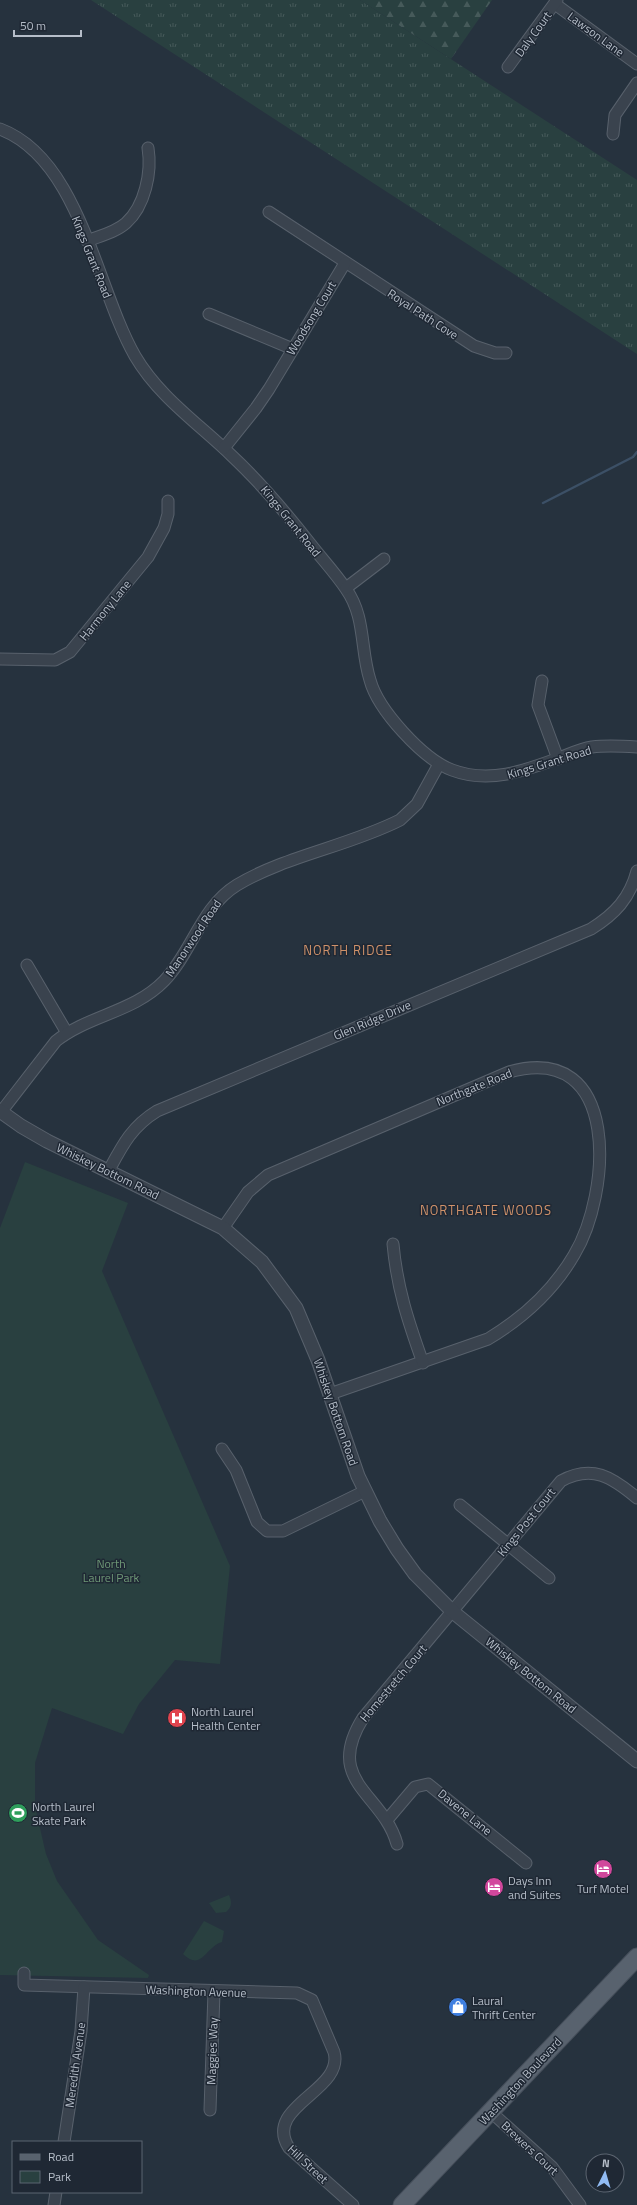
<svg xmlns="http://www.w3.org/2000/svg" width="637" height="2205" font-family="'Titillium Web',sans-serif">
	<defs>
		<pattern id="grass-tufts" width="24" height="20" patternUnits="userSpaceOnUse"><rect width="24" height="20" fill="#294040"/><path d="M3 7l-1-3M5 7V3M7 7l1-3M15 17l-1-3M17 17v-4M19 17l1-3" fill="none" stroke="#465a5a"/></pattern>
		<pattern id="forest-firs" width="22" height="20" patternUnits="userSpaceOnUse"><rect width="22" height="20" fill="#294040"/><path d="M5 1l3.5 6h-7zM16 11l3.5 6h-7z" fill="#465a5a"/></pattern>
	</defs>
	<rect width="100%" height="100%" fill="#26323e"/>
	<polygon fill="url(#grass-tufts)" points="91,0 360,0 637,180 637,354"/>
	<polygon fill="url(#forest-firs)" points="360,0 492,0 451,59"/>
	<g fill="#294040">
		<polygon points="25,1162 128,1203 102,1271 230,1566 220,1664 175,1660 139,1704 123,1734 52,1708 35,1763 35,1807 46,1854 57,1881 98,1940 149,1975 148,1978 0,1975 0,1228"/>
		<path d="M229,1895C232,1902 232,1907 226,1912L216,1913L209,1903Z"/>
		<path d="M204,1921L224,1931L222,1942C205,1947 202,1972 183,1954Z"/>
	</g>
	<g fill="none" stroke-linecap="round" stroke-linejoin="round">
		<polyline stroke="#3c5066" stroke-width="2.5" points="543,503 633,457 637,452"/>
		<g stroke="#58616c" stroke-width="13">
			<g id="minor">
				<polyline points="555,4 637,64"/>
				<polyline points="508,67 557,0"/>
				<path d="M0,129C80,159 96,288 135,356C159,397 199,424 232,456C262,484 287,514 312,546C323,560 336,574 346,589C366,617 360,649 370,680C378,710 423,759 452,770C489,784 524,771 559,758C570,754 580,749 592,747C607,745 622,746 637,747"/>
				<polyline points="613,134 615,115 637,83"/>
				<polyline points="269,212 474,346 495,353 506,353"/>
				<path d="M87,241C100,236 116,232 126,223C145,206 152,172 148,148"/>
				<polyline points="209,314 293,349"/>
				<polyline points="224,448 256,408 269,389 345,263"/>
				<polyline points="346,588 384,559"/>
				<polyline points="0,659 55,660 70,652 148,557 164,528 168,514 168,501"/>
				<polyline points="542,681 538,705 558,759"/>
				<polyline points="27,965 67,1033"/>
				<path d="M1,1112L56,1041C89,1015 134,1012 164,981C192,952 201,907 237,885C285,856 349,846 400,820L417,804L439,764"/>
				<path d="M108,1172C122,1146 131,1127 157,1111L591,929C615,914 630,898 637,871"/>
				<path d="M223,1228L248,1192L268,1175L509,1072C622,1040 611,1194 574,1255C553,1291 523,1318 488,1339L330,1394"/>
				<path d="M393,1244C397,1288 408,1321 423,1363"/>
				<polyline points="222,1449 236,1470 257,1522 267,1531 283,1531 365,1491"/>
				<polyline points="460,1505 549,1578"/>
				<polyline points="387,1820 415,1787 428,1784 526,1863"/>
				<path d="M397,1844C383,1793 323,1782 363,1718L561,1481C592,1464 612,1477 637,1498"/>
				<path d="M24,1973V1985L297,1993L312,2000L334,2052C345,2091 262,2106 289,2148L353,2205"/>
				<polyline points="210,2110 214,1992"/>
				<polyline points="491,2112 552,2167 580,2205"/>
				<polyline points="64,2142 81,2031 84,1987"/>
				<polyline points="54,2205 56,2192"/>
			</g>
		</g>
		<g stroke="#58616c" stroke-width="15">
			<polyline id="tertiary" points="0,1111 21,1126 47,1141 223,1228 262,1262 296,1308 318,1360 358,1476 380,1521 397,1549 415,1574 453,1612 637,1761"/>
		</g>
		<g stroke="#464f5b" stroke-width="19">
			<polyline id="primary" points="402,2205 637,1957"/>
		</g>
		<use href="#minor" stroke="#3a434e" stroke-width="11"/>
		<use href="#tertiary" stroke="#3a434e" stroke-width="13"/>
		<use href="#primary" stroke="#58626e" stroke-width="17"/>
	</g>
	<defs>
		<g id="hospital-disc" transform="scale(1)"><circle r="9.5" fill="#e0444e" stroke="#1f2834"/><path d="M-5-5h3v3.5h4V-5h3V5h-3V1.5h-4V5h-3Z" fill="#fff"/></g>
		<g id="stadium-disc" transform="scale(1)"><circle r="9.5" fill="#2e9e5b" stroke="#1f2834"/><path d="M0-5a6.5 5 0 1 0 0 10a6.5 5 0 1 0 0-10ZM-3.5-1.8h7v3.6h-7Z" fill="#fff"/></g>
		<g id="hotel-disc" transform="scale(1)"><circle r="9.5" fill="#d1479c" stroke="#1f2834"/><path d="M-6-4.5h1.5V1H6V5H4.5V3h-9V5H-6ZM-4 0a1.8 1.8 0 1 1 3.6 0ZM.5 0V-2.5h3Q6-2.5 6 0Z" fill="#fff"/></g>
		<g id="shop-disc" transform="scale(1)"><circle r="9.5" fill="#3f7fe0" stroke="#1f2834"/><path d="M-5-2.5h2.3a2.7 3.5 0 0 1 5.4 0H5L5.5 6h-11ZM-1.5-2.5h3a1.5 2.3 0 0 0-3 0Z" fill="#fff"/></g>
	</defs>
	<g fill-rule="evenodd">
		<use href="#hospital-disc" x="177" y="1718"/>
		<use href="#stadium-disc" x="18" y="1813"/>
		<use href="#hotel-disc" x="603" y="1869"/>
		<use href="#hotel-disc" x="494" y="1887"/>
		<use href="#shop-disc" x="458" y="2007"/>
	</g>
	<g text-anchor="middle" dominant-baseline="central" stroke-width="3" stroke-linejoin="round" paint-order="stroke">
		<g font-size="12" fill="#b6bec9" stroke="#1f2834">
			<text transform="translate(533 34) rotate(-54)">Daly Court</text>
			<text transform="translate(596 34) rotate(36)">Lawson Lane</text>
			<text transform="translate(92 257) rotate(68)">Kings Grant Road</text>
			<text transform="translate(423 314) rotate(33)">Royal Path Cove</text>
			<text transform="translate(311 318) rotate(-59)">Woodsong Court</text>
			<text transform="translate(291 521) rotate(51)">Kings Grant Road</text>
			<text transform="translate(105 610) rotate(-51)">Harmony Lane</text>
			<text transform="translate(549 762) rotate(-17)">Kings Grant Road</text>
			<text transform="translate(193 938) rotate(-56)">Manorwood Road</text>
			<text transform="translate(372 1020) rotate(-23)">Glen Ridge Drive</text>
			<text transform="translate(474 1087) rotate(-22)">Northgate Road</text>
			<text transform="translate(108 1171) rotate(26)">Whiskey Bottom Road</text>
			<text transform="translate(336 1412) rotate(71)">Whiskey Bottom Road</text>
			<text transform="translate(526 1522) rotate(-51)">Kings Post Court</text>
			<text transform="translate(531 1675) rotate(39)">Whiskey Bottom Road</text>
			<text transform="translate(393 1683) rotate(-50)">Homestretch Court</text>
			<text transform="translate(465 1812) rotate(39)">Davene Lane</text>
			<text transform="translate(196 1991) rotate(2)">Washington Avenue</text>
			<text transform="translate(212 2051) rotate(-88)">Maggies Way</text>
			<text transform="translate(75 2065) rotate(-82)">Meredith Avenue</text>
			<text transform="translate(520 2081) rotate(-47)">Washington Boulevard</text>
			<text transform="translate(530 2148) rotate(43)">Brewers Court</text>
			<text transform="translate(308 2164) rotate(43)">Hill Street</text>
		</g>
		<g font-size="12" fill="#6f9977" stroke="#1f2834">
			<text x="111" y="1563">North<tspan x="111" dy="14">Laurel Park</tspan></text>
		</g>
		<g font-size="12" fill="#b6bec9" stroke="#1f2834" text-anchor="start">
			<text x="191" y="1711">North Laurel<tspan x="191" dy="14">Health Center</tspan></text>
			<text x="32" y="1806">North Laurel<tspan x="32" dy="14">Skate Park</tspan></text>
			<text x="508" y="1880">Days Inn<tspan x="508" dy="14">and Suites</tspan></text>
			<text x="603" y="1888" text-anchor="middle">Turf Motel</text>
			<text x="472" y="2000">Laural<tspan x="472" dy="14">Thrift Center</tspan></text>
		</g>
		<g font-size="13" letter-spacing="1" fill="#d0926a" stroke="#1f2834">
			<text x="348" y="950">NORTH RIDGE</text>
			<text x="486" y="1210">NORTHGATE WOODS</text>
		</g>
	</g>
	<rect x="12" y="2141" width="130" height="52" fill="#1f2834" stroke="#5b6470"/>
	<rect x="20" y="2154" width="20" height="6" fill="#58626e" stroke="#5b6470"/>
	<text x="48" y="2161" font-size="12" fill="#b6bec9">Road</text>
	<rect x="20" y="2171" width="20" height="12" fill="#294040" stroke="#5b6470"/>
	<text x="48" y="2181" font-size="12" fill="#b6bec9">Park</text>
	<g transform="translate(605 2173) rotate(5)"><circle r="19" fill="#1f2834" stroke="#5b6470"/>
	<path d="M0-3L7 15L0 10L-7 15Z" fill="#91bbf3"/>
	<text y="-6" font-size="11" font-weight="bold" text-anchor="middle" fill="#b6bec9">N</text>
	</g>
	<path d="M14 30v6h67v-6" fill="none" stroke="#b6bec9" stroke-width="2"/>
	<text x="20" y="30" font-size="12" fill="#b6bec9" stroke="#1f2834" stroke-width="3" paint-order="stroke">50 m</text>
</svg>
